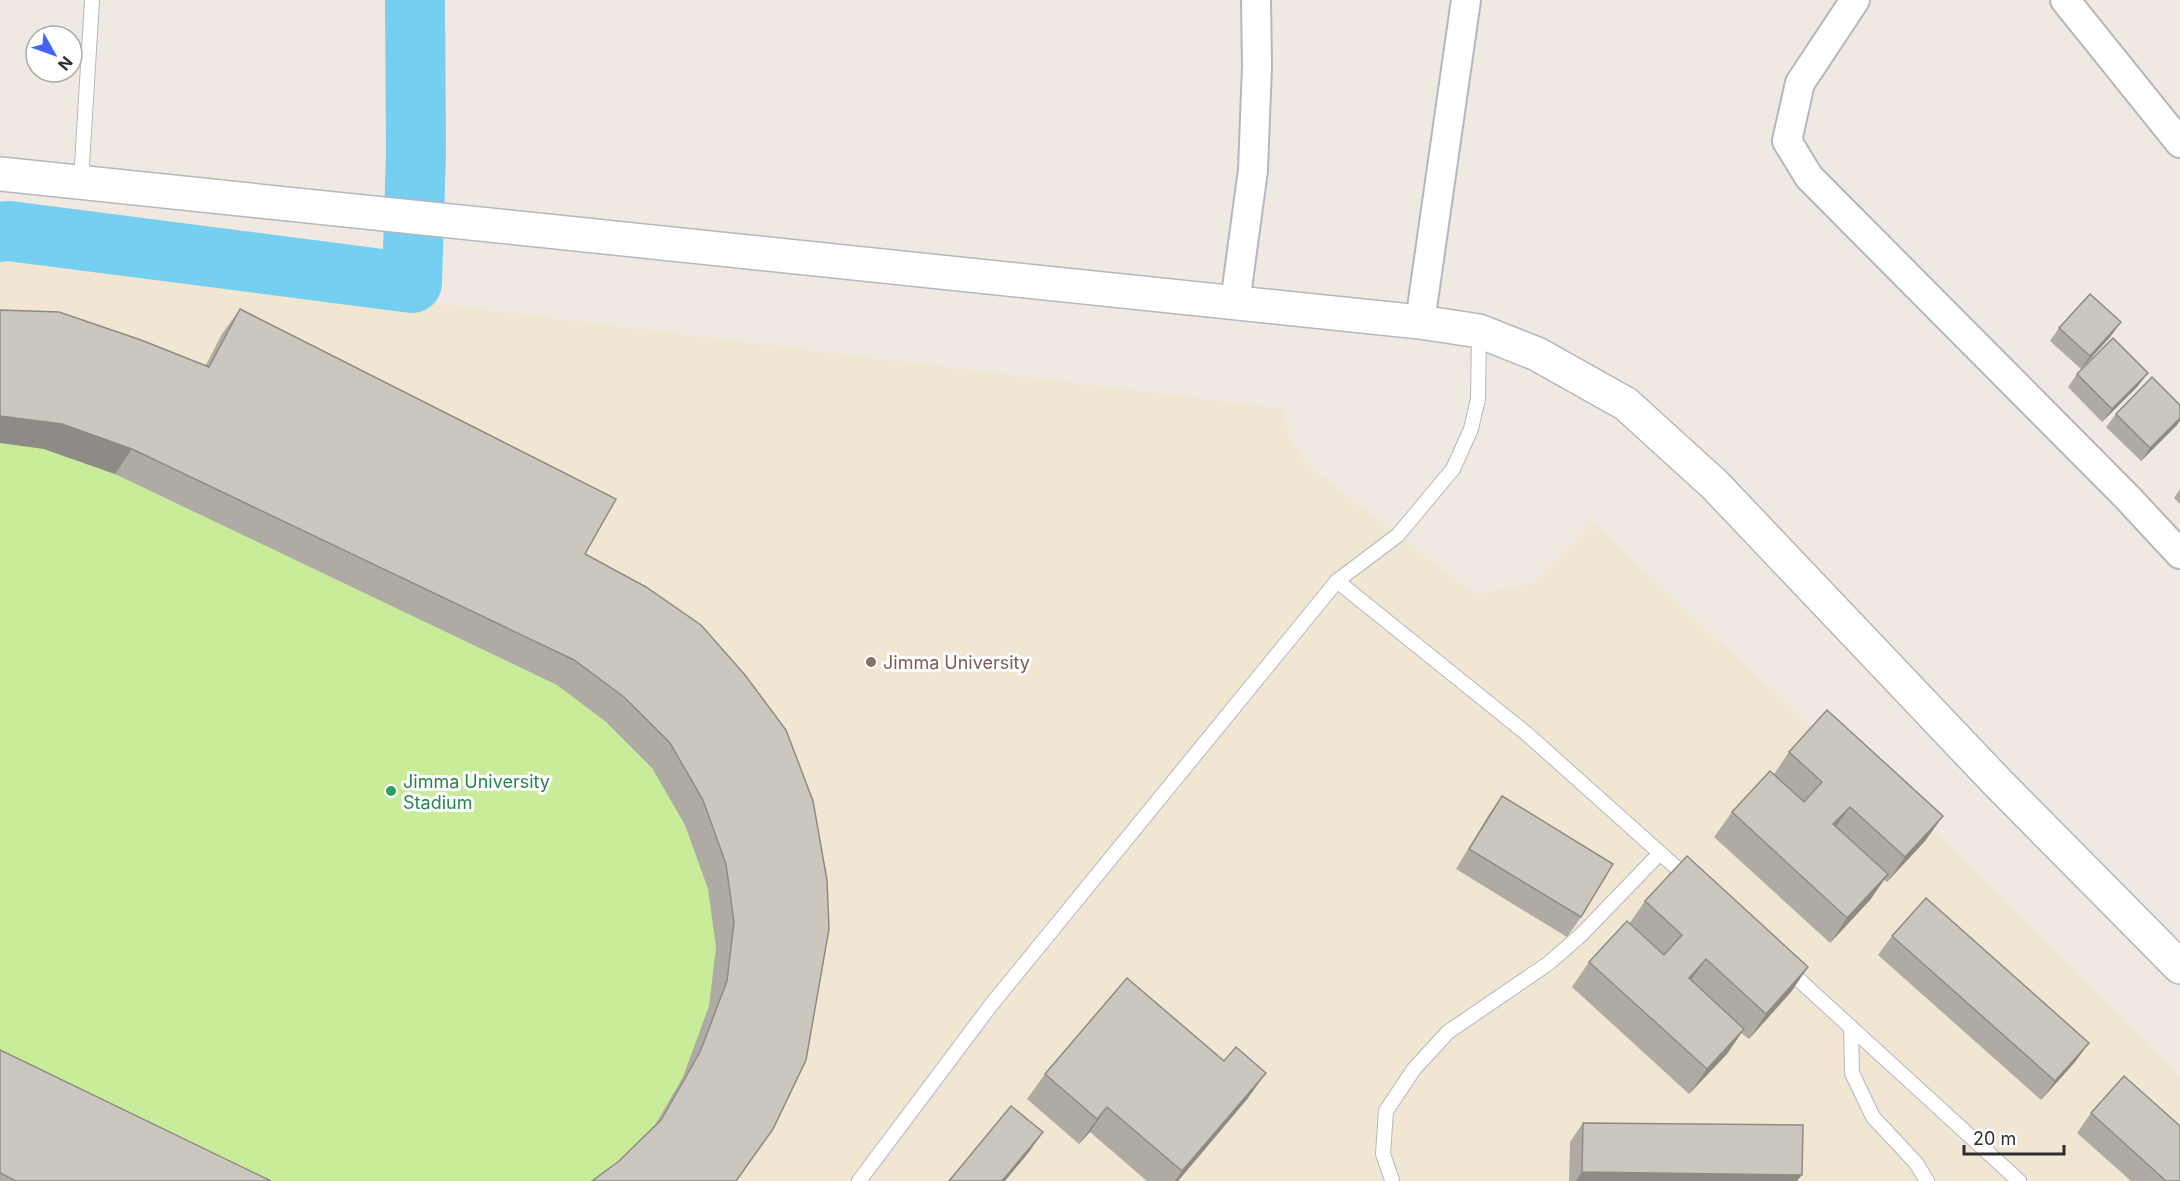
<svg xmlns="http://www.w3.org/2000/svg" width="2180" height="1181" font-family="Inter,sans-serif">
	<rect width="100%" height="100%" fill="#efe9e1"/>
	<polygon fill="#f0e6d1" points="0,252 133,266 1284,409 1289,438 1311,468 1459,582 1481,594 1531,584 1592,522 1825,740 1836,730 2180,1077 2180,1181 0,1181"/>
	<polygon fill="#c9ec9a" points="222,334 568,579 683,650 755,1154 736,1181 0,1181 0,336 192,392"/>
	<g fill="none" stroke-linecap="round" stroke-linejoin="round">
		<polyline stroke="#75cff0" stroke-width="60" points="0,232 9,231 412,283 416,153 415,0"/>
		<g stroke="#b4b7c1" stroke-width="16">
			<g id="service">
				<polyline points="81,181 92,0"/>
				<polyline points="1337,581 1527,734 1688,878"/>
				<polyline points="1786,968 2019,1181"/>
				<polyline points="1851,1027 1852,1073 1873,1117 1916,1163 1927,1181"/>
				<polyline points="1392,1180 1383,1154 1386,1111 1414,1069 1448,1032 1549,963 1582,934 1660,853"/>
				<polyline points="859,1181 991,1005 1337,581 1398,535 1453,469 1471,429 1478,399 1479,331"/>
			</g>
		</g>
		<g stroke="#b4b7c1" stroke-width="32">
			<g id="minor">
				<polyline points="1855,0 1800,83 1787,141 1809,177 2127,497 2180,554"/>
				<polyline points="2065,0 2180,143"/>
				<polyline points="1235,303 1253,170 1257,66 1256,0"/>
				<polyline points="1420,322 1466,0"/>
			</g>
		</g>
		<g stroke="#b4b7c1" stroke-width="36">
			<polyline id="tertiary" points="0,174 1420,322 1479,331 1537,354 1626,404 1715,485 1998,783 2180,967"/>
		</g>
		<use href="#service" stroke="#fff" stroke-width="14"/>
		<use href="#minor" stroke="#fff" stroke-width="28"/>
		<use href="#tertiary" stroke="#fff" stroke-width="33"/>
	</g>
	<g fill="#afaba4">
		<polygon points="240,309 585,554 646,587 806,1060 619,1161 654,1127 683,1077 709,1006 716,947 708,889 685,825 652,768 606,722 557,685 115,474 44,449 206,365 222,334"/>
		<polygon points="2059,328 2111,336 2081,369 2050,341"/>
		<polygon points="2077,374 2138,386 2102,422 2068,387"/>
		<polygon points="2116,414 2177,425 2141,461 2106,427"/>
		<polygon points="2180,489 2180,504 2174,498"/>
		<polygon points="1789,752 1943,816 1925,841 1887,882 1884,880 1870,900 1830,943 1714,837 1732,812 1774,774"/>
		<polygon points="1502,796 1581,917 1567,937 1456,869 1488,816"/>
		<polygon points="1645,901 1808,967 1791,992 1749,1039 1741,1033 1727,1054 1689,1094 1572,987 1589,962 1629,924"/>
		<polygon points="1892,936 2075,1062 2041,1100 1878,955"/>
		<polygon points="0,1050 271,1181 0,1181"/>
		<polygon points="1045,1074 1248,1098 1178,1181 1147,1181 1090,1132 1079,1144 1027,1099"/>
		<polygon points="2091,1113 2180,1181 2131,1181 2077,1133"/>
		<polygon points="1583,1123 1797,1181 1569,1181 1570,1142"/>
	</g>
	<g fill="#8e8b86">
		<polygon points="2121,322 2111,336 2081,369 2090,356"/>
		<polygon points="2148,373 2138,386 2102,422 2112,409"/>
		<polygon points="0,416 62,424 132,449 115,474 44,449 0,443"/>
		<polygon points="2180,418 2180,421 2177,425 2141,461 2150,448"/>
		<polygon points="1850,807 1832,832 1833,824"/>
		<polygon points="1943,816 1925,841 1887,882 1905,857"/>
		<polygon points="1888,874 1870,900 1830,943 1847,918"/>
		<polygon points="1706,959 1688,984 1689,978"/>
		<polygon points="1808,967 1791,992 1749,1039 1766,1014"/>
		<polygon points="1744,1029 1727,1054 1689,1094 1707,1069"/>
		<polygon points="2089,1043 2075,1062 2041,1100 2055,1081"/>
		<polygon points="1266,1073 1248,1098 1178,1181 1175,1181 1182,1171"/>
		<polygon points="1107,1107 1090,1132 1079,1144 1097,1119"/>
		<polygon points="1043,1132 1029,1152 1005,1181 1002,1181"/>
		<polygon points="1582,1172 1802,1175 1797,1181 1576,1181"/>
	</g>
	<g fill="#cbc7bf" stroke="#8e8b86" stroke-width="1.5">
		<polygon points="2090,294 2121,322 2090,356 2059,328"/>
		<polygon points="240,309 616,499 585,554 646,587 701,625 745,675 786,730 813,801 827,880 829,929 806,1060 773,1129 736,1181 592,1181 619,1161 661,1120 700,1052 727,981 734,922 726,864 703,800 670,743 624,697 574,660 132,449 62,424 0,416 0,310 59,312 141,340 209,367"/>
		<polygon points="2113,338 2148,373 2112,409 2077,374"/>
		<polygon points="2152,377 2180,405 2180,418 2150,448 2116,414"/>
		<polygon points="1827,710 1943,816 1905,857 1850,807 1833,824 1888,874 1847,918 1732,812 1770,771 1804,802 1822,782 1789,752"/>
		<polygon points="1502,796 1613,864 1581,917 1469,849"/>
		<polygon points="1687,856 1808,967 1766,1014 1706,959 1689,978 1744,1029 1707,1069 1589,962 1627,921 1664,955 1682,935 1645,901"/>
		<polygon points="1926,898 2089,1043 2055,1081 1892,936"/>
		<polygon points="1127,978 1224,1061 1236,1047 1266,1073 1182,1171 1107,1107 1097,1119 1045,1074"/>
		<polygon points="0,1050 271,1181 16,1181 0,1173"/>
		<polygon points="2124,1076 2180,1126 2180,1181 2166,1181 2091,1113"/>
		<polygon points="1011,1106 1043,1132 1002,1181 949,1181"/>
		<polygon points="1583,1123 1803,1125 1802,1175 1582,1172"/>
	</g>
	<circle fill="#8d6e63" stroke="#fff" stroke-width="2" cx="871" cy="662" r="6"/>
	<circle fill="#2e9e5b" stroke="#fff" stroke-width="2" cx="391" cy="791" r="6"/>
	<g text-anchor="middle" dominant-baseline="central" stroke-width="6" stroke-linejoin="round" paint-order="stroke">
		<g font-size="18" fill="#785e54" stroke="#fff" text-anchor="start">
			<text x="883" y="662">Jimma University</text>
		</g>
		<g font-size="18" fill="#27864d" stroke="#fff" text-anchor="start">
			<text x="403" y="781">Jimma University<tspan x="403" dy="21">Stadium</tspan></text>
		</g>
	</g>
	<g transform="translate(54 54) rotate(130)"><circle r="28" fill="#ffffff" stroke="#ababab" stroke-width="1.5"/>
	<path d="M0-4.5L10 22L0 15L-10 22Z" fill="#4264fb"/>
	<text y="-9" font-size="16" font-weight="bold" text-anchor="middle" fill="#2e2e2e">N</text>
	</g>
	<path d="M1964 1145v9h100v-9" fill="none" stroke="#2e2e2e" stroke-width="3"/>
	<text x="1973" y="1145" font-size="18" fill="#2e2e2e" stroke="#ffffff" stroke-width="4.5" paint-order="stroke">20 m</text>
</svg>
